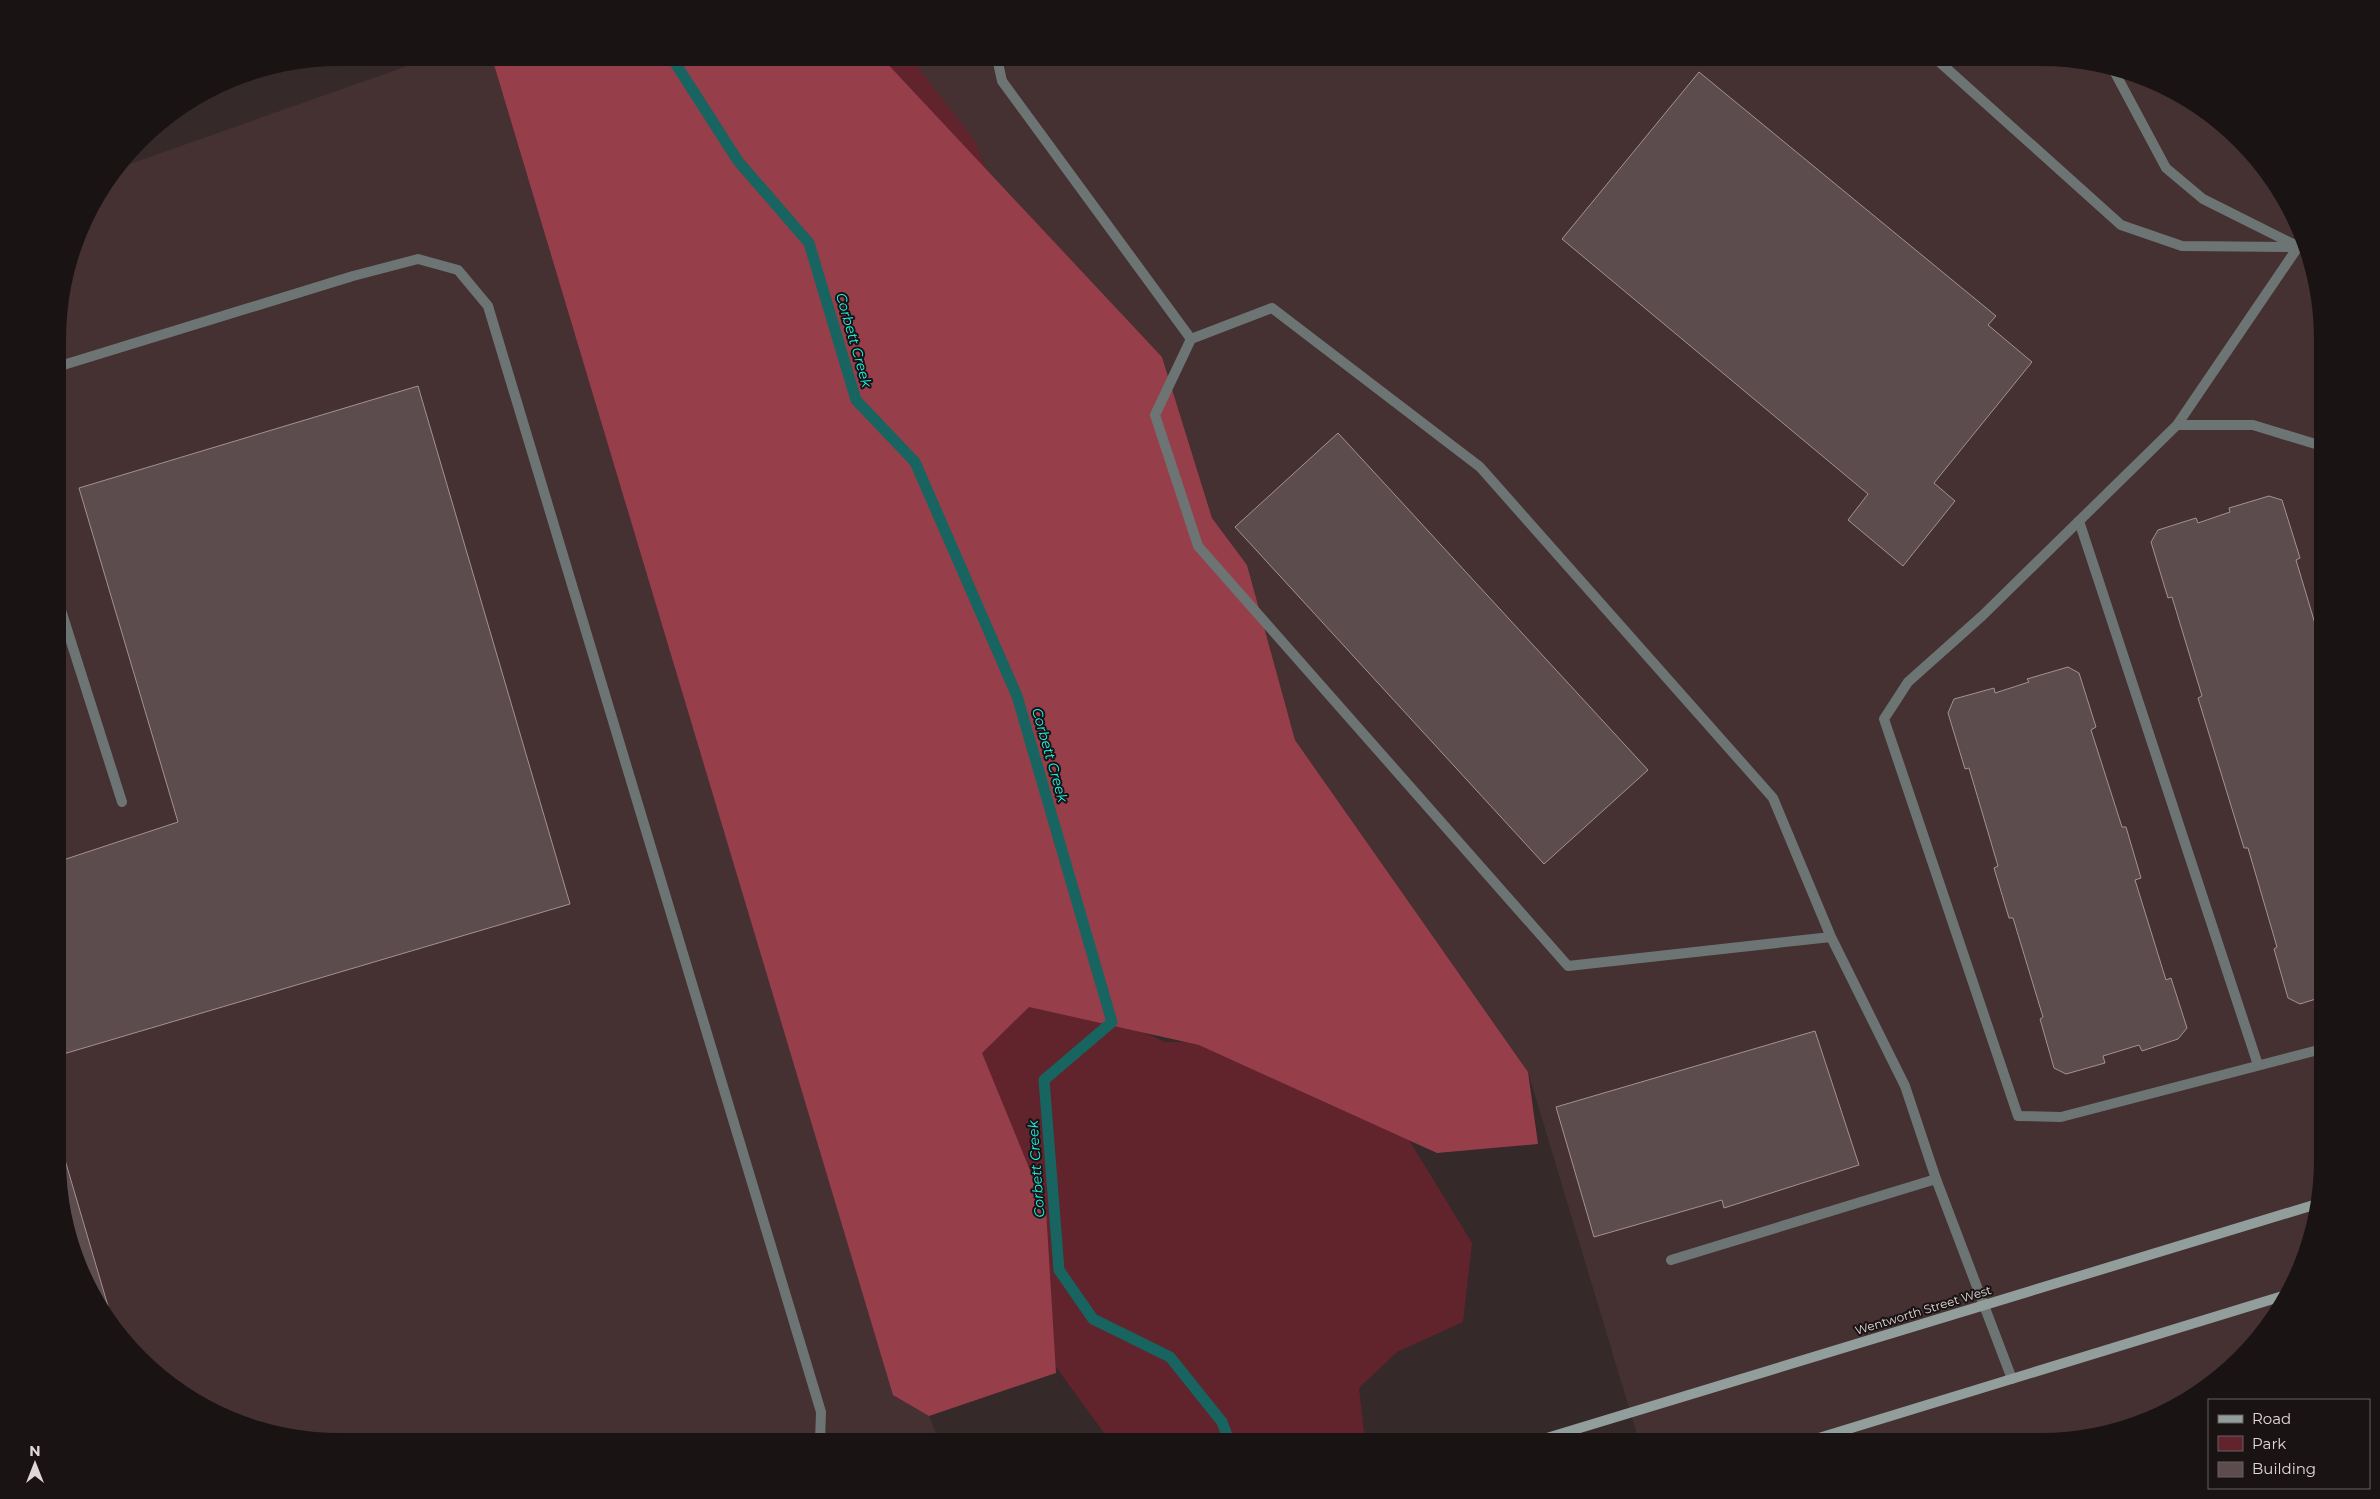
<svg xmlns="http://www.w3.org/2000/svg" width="2380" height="1499" font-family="Montserrat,sans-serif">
	<rect width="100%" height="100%" fill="#36292a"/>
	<g fill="#453032">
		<polygon points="430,58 492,58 878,1344 929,1416 939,1441 339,1441 266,1432 183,1394 140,1359 95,1301 60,1196 60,303 87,215 124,166"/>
		<polygon points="882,58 2041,58 2131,72 2197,105 2240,140 2285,198 2308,249 2322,321 2322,1178 2308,1250 2275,1316 2227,1371 2181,1404 2114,1432 2059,1441 1639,1441 1528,1072 1295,740 1247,565 1212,518 1162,357"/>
	</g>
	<polygon fill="#61232c" points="619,58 911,58 975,141 1097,451 1103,1014 1165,1042 1350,1043 1472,1243 1463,1322 1397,1352 1359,1388 1365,1441 1110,1441 946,1217"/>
	<polygon fill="#973e4b" points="492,58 882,58 1162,357 1212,518 1247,565 1295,740 1528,1072 1538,1144 1437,1153 1199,1045 1029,1007 982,1053 1046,1209 1056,1373 929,1416 893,1395"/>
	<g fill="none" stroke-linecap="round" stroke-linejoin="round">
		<polyline stroke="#176460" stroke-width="11" points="672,58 738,161 809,243 856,400 915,462 1017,696 1112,1022 1044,1080 1059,1270 1093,1319 1170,1357 1222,1422 1229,1441"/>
	</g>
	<g fill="#5c4c4d" stroke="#a39293">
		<polygon points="1699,72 1996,316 1988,325 2032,362 1934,483 1955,501 1903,566 1848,520 1868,494 1562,239"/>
		<polygon points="418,386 570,904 60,1055 60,861 178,822 79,488"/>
		<polygon points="1338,433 1648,770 1544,864 1235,527"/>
		<polygon points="2269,496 2282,500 2300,558 2296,560 2322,647 2322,997 2300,1004 2288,998 2274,949 2277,947 2248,848 2244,848 2198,698 2202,696 2172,597 2168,598 2151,542 2158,530 2196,518 2198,523 2230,512 2229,508"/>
		<polygon points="2068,667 2079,673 2096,727 2091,730 2122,827 2126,827 2141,878 2135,880 2166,980 2171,978 2187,1028 2178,1039 2142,1051 2139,1045 2103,1056 2105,1063 2066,1074 2054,1068 2040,1019 2043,1017 2013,918 2009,918 1994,868 1998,866 1969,768 1965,769 1948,713 1954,699 1994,688 1995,693 2029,682 2027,679"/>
		<polygon points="1815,1031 1859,1165 1724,1208 1722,1200 1594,1237 1556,1107"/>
		<polygon points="60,1143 113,1323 95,1301 60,1196"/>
	</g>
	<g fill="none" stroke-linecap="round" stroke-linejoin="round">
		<g stroke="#6d7574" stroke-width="10">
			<polyline points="997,58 1002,81 1191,339"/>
			<polyline points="1935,58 2121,225 2182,246 2298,247"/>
			<polyline points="2113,69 2166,168 2203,199 2295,245"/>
			<polyline points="2301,235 2298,247 2177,425 1982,616 1908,682 1884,719 2018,1116 2061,1117 2322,1049"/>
			<polyline points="60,366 353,276 418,259 458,270 488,306 821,1412 820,1441"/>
			<polyline points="2177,425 2253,425 2322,446"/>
			<polyline points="2079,521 2258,1065"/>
			<polyline points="60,607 122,802"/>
			<polyline points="1831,937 1773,798 1480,467 1272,308 1191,339 1155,415 1198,546 1568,966 1831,937 1905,1086 1936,1179 2012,1379"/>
			<polyline points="1671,1260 1936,1179"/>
		</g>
		<polyline stroke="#6d7574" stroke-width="10" points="2298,247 2306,245"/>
		<g stroke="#929e9c" stroke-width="10">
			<polyline points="1537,1441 2317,1204"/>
			<polyline points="1809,1441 2286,1295"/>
		</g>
	</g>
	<g text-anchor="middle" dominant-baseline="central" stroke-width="4" stroke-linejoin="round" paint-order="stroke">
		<g font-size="12" fill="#e0d7d7" stroke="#191314">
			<text transform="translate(1923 1310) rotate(-17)">Wentworth Street West</text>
		</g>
		<g font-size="14" font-style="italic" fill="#19f5ea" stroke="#191314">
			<text transform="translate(854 340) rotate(74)">Corbett Creek</text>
			<text transform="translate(1050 755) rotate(74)">Corbett Creek</text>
			<text transform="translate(1036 1169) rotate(-94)">Corbett Creek</text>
		</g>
	</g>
	<path d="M0 0H2380V1499H0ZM339 66H2041A273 273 0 0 1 2314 339V1160A273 273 0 0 1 2041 1433H339A273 273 0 0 1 66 1160V339A273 273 0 0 1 339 66Z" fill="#191314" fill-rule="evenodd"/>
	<rect x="2208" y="1399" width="162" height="90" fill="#191314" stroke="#696162"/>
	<rect x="2218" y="1415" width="25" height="8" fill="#929e9c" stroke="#696162"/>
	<text x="2252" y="1424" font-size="15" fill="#e0d7d7">Road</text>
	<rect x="2218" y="1436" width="25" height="15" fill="#61232c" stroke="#696162"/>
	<text x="2252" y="1449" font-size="15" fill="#e0d7d7">Park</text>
	<rect x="2218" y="1462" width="25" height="15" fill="#5c4c4d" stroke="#696162"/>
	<text x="2252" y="1474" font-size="15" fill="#e0d7d7">Building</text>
	<g transform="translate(35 1464)" stroke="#191314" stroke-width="4" paint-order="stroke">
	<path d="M0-4L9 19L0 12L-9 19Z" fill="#e0d7d7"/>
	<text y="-8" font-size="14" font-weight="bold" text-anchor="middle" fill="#e0d7d7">N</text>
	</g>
</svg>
